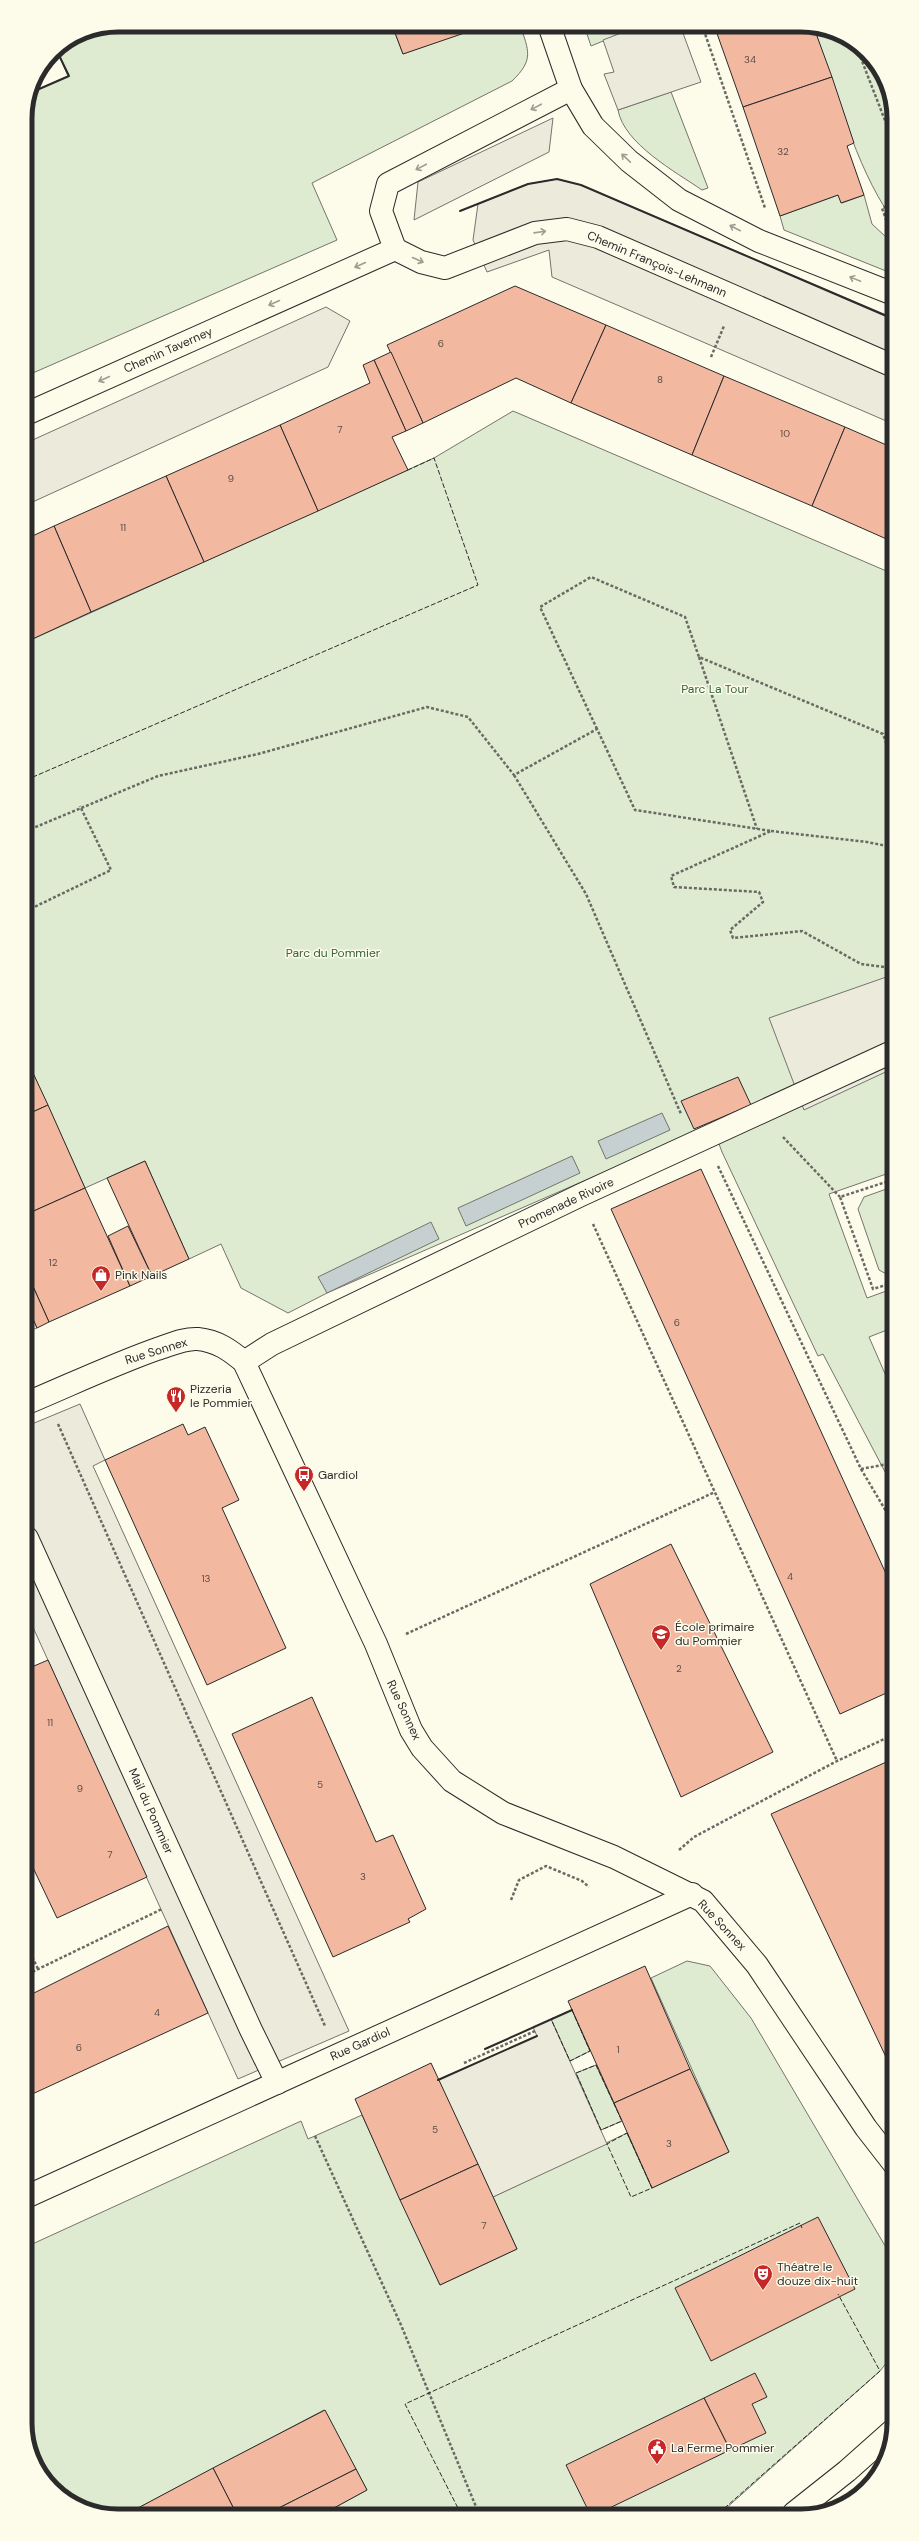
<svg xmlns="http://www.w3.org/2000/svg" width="919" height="2541" font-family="'DM Sans',sans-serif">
	<rect width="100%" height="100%" fill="#fdfbea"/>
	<g fill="#deebd1" stroke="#74746e">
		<path d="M118,25H392L403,54L484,25H520C529,51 534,60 512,81L312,183L337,240L26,376L25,112L30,93L68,76L56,49L82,32Z"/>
		<polygon points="584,25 642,25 591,46"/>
		<path d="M814,28L858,44L891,93V217C855,166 835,87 814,28Z"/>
		<path d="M671,92L708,188L702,190C676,172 624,144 618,110Z"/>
		<polygon points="838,195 842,203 864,195 872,224 887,238 891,252 891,273 784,230 780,216"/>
		<polygon points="513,411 891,573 892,1172 829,1194 867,1298 892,1289 892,1328 869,1337 893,1392 893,1487 823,1354 818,1356 722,1152 712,1125 327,1293 288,1313 241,1288 221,1244 189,1259 145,1161 85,1188 26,1058 26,642 434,458"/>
		<polygon points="892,1187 892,1275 890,1276 879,1270 858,1209 864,1197"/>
		<polygon points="687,1961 710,1966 751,2018 894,2261 894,2353 880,2371 723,2511 719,2513 321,2515 367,2490 324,2410 123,2516 111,2516 57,2493 28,2448 28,2246 301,2121 308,2139 362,2115 440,2285 517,2249 493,2197 627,2133 652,2188 729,2152 651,1978"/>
		<polygon points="572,2010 590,2051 570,2061 551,2019"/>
		<polygon points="596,2065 622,2121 601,2130 576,2073"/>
	</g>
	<g fill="#eceadb" stroke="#74746e">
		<polygon points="642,25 680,25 701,82 618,110 604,74 614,72 603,40"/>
		<polygon points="553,118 549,152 414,220 418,182"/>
		<polygon points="557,179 581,185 891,317 891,423 552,277 549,250 487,272 473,240 478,204 528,184"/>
		<polygon points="326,307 350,321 328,367 26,505 26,443"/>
		<polygon points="892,975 892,1069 804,1110 769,1018"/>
		<polygon points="27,1305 37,1328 27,1332"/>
		<polygon points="80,1404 105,1460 93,1466 349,2031 238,2079 27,1614 27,1426"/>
		<polygon points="551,2019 607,2144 493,2197 438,2080 537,2036 533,2027"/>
	</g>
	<g fill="#c7d0d0" stroke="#74746e">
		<polygon points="662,1113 670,1130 606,1159 598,1141"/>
		<polygon points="572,1156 580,1173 466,1226 458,1208"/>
		<polygon points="431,1222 439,1239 327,1293 318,1277"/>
	</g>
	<g fill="#f2b8a0" stroke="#2b2b2b">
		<polygon points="392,25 484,25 485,26 403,54"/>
		<polygon points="714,25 808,25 814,28 832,77 743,107"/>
		<polygon points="832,77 854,143 847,146 864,195 841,203 838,195 780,216 743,107"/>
		<polygon points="515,286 606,325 571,403 516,378 423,423 387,345"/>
		<polygon points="606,325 724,376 692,455 571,403"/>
		<polygon points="391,352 423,423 406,431 374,360"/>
		<polygon points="374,360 406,431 392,437 408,470 318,511 280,425 370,383 363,365"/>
		<polygon points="724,376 845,427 812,506 692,455"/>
		<polygon points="280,425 318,511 204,562 166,476"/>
		<polygon points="845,427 891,447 891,541 812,506"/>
		<polygon points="166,476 204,562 91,612 54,526"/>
		<polygon points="54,526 91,612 26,642 26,539"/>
		<polygon points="26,1058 48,1105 26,1115"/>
		<polygon points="738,1077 751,1105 694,1129 681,1101"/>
		<polygon points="48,1105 85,1188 27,1214 26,1115"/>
		<polygon points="145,1161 189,1259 152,1276 107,1178"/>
		<polygon points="701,1169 893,1589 893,1690 840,1714 611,1209"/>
		<polygon points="85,1188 130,1286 49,1322 27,1273 27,1214"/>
		<polygon points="128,1226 152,1276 130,1286 108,1236"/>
		<polygon points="27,1273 49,1322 37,1328 27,1305"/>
		<polygon points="183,1424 188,1435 205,1427 239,1500 222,1508 286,1648 207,1685 105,1460"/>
		<polygon points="671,1544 773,1752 681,1797 590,1584"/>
		<polygon points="48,1660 147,1877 57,1918 27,1855 27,1669"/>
		<polygon points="312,1697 376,1842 393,1835 426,1909 408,1919 410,1922 333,1957 232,1734"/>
		<polygon points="893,1759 894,2074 771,1814"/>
		<polygon points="168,1926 208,2013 28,2096 28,1996"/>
		<polygon points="645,1966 690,2069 614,2103 568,2001"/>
		<polygon points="431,2063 478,2164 400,2200 355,2099"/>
		<polygon points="690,2069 729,2152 652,2188 614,2103"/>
		<polygon points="478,2164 517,2249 440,2285 400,2200"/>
		<polygon points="818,2217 855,2289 711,2361 675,2288"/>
		<polygon points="755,2373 767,2397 752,2404 766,2433 730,2450 704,2398"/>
		<polygon points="704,2398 730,2450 597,2514 590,2514 566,2465"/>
		<polygon points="325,2410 356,2469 265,2515 237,2515 213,2468"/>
		<polygon points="213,2468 237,2515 123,2516"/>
		<polygon points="356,2469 367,2490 321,2515 317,2515 315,2508 301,2515 265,2515"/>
	</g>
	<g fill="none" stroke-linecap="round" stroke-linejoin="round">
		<g stroke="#2b2b2b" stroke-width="24">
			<g id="pedestrian">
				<polyline points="244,1362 272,1344 581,1195 892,1052"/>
				<polyline points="27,1538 251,2030 277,2083"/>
			</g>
		</g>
		<g stroke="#2b2b2b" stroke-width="24">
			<g id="minor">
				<polyline points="549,25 571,89 593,126 629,161 679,200 759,241 891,293"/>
				<polyline points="571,89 388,184 381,211 395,249 421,262 445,268 535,233 567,229 598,237 891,365"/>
				<polyline points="26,414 395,249"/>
				<path d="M27,1403C70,1385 112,1365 157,1349C170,1345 184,1338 198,1339C217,1341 230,1350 244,1362L376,1644L411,1730L422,1748L452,1781L503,1813L614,1857L703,1901L757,1965L866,2128L894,2164"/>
				<polyline points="28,2196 692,1894"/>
			</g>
		</g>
		<g stroke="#2b2b2b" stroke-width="24">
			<polyline id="tertiary" points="794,2513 847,2471 892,2431"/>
		</g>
		<g stroke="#6a6964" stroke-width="2.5" stroke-dasharray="3 2" stroke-linecap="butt">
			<polyline points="702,25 765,208"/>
			<polyline points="855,43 891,136"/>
			<polyline points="891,205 882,208 891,234"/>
			<polyline points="711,357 724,326"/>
			<polyline points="699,657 757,829"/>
			<polyline points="597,729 540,607 591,577 685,617 699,657 883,734 892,760"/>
			<polyline points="514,775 586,894 681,1114"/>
			<polyline points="26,831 158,776 258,754 427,707 468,717 514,775 597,729 635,810 771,831 671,876 674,887 759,892 763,902 730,930 733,938 802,931 861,964 892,968"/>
			<polyline points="771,831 867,842 892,847"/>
			<polyline points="26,911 111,870 80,806"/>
			<polyline points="783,1137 840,1197"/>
			<polyline points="718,1166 861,1469 893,1463"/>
			<polyline points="892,1180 840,1197 873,1289 892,1283"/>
			<polyline points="593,1224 837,1761"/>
			<polyline points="27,1357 31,1366"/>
			<polyline points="58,1424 325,2026"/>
			<polyline points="861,1469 893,1523"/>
			<polyline points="27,1632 33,1629"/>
			<polyline points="406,1634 715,1492"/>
			<polyline points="679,1850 694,1837 837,1761 893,1735"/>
			<polyline points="511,1900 519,1880 546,1866 582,1881 589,1887"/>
			<polyline points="28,1948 38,1969"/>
			<polyline points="28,1974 162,1909"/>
			<polyline points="464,2063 535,2031"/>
			<polyline points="315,2136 401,2325 479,2514"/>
		</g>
		<use href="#pedestrian" stroke="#fdfbea" stroke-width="22"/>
		<use href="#minor" stroke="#fdfbea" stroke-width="22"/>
		<use href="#tertiary" stroke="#fdfbea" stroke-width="22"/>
		<g stroke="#2b2b2b" stroke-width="1" stroke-dasharray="5 2" stroke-linecap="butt">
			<polyline points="26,780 478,585 434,458 406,471"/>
			<polygon points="572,2010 590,2051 570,2061 551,2019"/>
			<polygon points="596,2065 622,2121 601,2130 576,2073"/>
			<polygon points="627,2133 652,2188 631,2197 607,2144"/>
			<polyline points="719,2513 880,2371 838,2294"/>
			<polyline points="461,2514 405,2404 800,2223 802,2228"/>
		</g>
		<g stroke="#2b2b2b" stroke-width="2">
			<polyline points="30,93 69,76 56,49"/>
			<polyline points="460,211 528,184 557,179 581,185 891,318"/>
			<polyline points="485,2049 572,2010"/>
			<polyline points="438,2080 537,2036"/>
		</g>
	</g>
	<defs><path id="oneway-shaft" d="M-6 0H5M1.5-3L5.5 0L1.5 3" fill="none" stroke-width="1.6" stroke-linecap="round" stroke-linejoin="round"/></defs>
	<g stroke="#9e9d94">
		<use href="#oneway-shaft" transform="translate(536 107) rotate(152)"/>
		<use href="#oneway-shaft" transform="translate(626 158) rotate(-137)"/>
		<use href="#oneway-shaft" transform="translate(421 167) rotate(152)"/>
		<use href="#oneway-shaft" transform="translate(735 228) rotate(-153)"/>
		<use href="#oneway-shaft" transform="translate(540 232) rotate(-8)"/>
		<use href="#oneway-shaft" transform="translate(418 260) rotate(24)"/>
		<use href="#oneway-shaft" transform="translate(360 265) rotate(156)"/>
		<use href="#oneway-shaft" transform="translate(855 279) rotate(-158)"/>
		<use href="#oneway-shaft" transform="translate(274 303) rotate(156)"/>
		<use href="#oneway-shaft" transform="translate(104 379) rotate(156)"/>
	</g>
	<defs>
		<g id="shop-pin" transform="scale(1)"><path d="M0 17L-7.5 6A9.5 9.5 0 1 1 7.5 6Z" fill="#c62828" stroke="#fdfbea"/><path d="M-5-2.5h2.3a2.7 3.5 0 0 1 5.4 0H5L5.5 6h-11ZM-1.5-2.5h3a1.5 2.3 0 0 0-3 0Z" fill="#fff"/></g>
		<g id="restaurant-pin" transform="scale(1)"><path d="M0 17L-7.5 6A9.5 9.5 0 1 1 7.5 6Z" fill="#c62828" stroke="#fdfbea"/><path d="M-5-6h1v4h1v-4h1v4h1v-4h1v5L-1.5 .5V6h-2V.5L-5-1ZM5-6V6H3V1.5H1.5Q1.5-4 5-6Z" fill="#fff"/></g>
		<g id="bus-pin" transform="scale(1)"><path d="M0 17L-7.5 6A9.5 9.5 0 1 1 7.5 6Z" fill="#c62828" stroke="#fdfbea"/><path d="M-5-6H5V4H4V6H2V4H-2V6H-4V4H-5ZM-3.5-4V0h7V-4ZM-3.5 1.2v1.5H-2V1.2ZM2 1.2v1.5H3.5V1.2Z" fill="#fff"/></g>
		<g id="school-pin" transform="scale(1)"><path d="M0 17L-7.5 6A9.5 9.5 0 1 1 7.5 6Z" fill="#c62828" stroke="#fdfbea"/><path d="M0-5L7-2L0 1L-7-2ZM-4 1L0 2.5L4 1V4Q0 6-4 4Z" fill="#fff"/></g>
		<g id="theatre-pin" transform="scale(1)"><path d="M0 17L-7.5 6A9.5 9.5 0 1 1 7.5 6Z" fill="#c62828" stroke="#fdfbea"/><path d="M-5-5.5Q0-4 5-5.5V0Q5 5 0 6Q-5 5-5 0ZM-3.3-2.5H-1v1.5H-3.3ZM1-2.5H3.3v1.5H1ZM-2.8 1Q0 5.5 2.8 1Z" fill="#fff"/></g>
		<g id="civic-pin" transform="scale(1)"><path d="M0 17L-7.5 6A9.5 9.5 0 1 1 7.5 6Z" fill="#c62828" stroke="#fdfbea"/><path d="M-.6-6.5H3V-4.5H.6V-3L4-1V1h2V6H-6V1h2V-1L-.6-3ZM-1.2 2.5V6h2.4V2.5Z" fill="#fff"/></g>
	</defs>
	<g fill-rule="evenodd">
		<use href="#shop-pin" x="101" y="1275"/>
		<use href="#restaurant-pin" x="176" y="1396"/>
		<use href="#bus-pin" x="304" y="1475"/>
		<use href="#school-pin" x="661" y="1634"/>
		<use href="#theatre-pin" x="763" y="2274"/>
		<use href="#civic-pin" x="657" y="2448"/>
	</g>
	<g text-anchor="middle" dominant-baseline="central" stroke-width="3" stroke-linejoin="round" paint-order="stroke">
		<g font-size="10" fill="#5d4e48">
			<text x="750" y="59">34</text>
			<text x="783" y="151">32</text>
			<text x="441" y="343">6</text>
			<text x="660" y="379">8</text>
			<text x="340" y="429">7</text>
			<text x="785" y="433">10</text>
			<text x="231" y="478">9</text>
			<text x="123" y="527">11</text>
			<text x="53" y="1262">12</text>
			<text x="677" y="1322">6</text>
			<text x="790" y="1576">4</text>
			<text x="206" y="1578">13</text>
			<text x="679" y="1668">2</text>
			<text x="50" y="1722">11</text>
			<text x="320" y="1784">5</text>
			<text x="80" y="1788">9</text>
			<text x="110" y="1854">7</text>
			<text x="363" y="1876">3</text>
			<text x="157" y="2012">4</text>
			<text x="79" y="2047">6</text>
			<text x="618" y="2049">1</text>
			<text x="435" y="2129">5</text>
			<text x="669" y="2143">3</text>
			<text x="484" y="2225">7</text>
		</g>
		<g font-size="12" fill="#2b2b2b" stroke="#fdfbea">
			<text transform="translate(657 264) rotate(23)">Chemin François-Lehmann</text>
			<text transform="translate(168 350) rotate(-24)">Chemin Taverney</text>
			<text transform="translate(566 1203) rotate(-25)">Promenade Rivoire</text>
			<text transform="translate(156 1351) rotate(-17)">Rue Sonnex</text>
			<text transform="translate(404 1710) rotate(65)">Rue Sonnex</text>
			<text transform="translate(151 1811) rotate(66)">Mail du Pommier</text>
			<text transform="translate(722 1925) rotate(47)">Rue Sonnex</text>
			<text transform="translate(360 2044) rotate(-24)">Rue Gardiol</text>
		</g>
		<g font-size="12" fill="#34623c" stroke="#fdfbea">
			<text x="715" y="689">Parc La Tour</text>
			<text x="333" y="953">Parc du Pommier</text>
		</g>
		<g font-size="12" fill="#2b2b2b" stroke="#fdfbea" text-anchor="start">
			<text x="115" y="1275">Pink Nails</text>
			<text x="190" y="1389">Pizzeria<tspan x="190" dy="14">le Pommier</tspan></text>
			<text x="318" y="1475">Gardiol</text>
			<text x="675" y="1627">École primaire<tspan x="675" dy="14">du Pommier</tspan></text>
			<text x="777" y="2267">Théatre le<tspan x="777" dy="14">douze dix-huit</tspan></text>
			<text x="671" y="2448">La Ferme Pommier</text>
		</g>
	</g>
	<path d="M0 0H919V2541H0ZM118 32H801A86 86 0 0 1 887 118V2423A86 86 0 0 1 801 2509H118A86 86 0 0 1 32 2423V118A86 86 0 0 1 118 32Z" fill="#fdfbea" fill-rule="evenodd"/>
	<path fill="none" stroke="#2b2b2b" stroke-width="5" d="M118 32H801A86 86 0 0 1 887 118V2423A86 86 0 0 1 801 2509H118A86 86 0 0 1 32 2423V118A86 86 0 0 1 118 32Z"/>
</svg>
